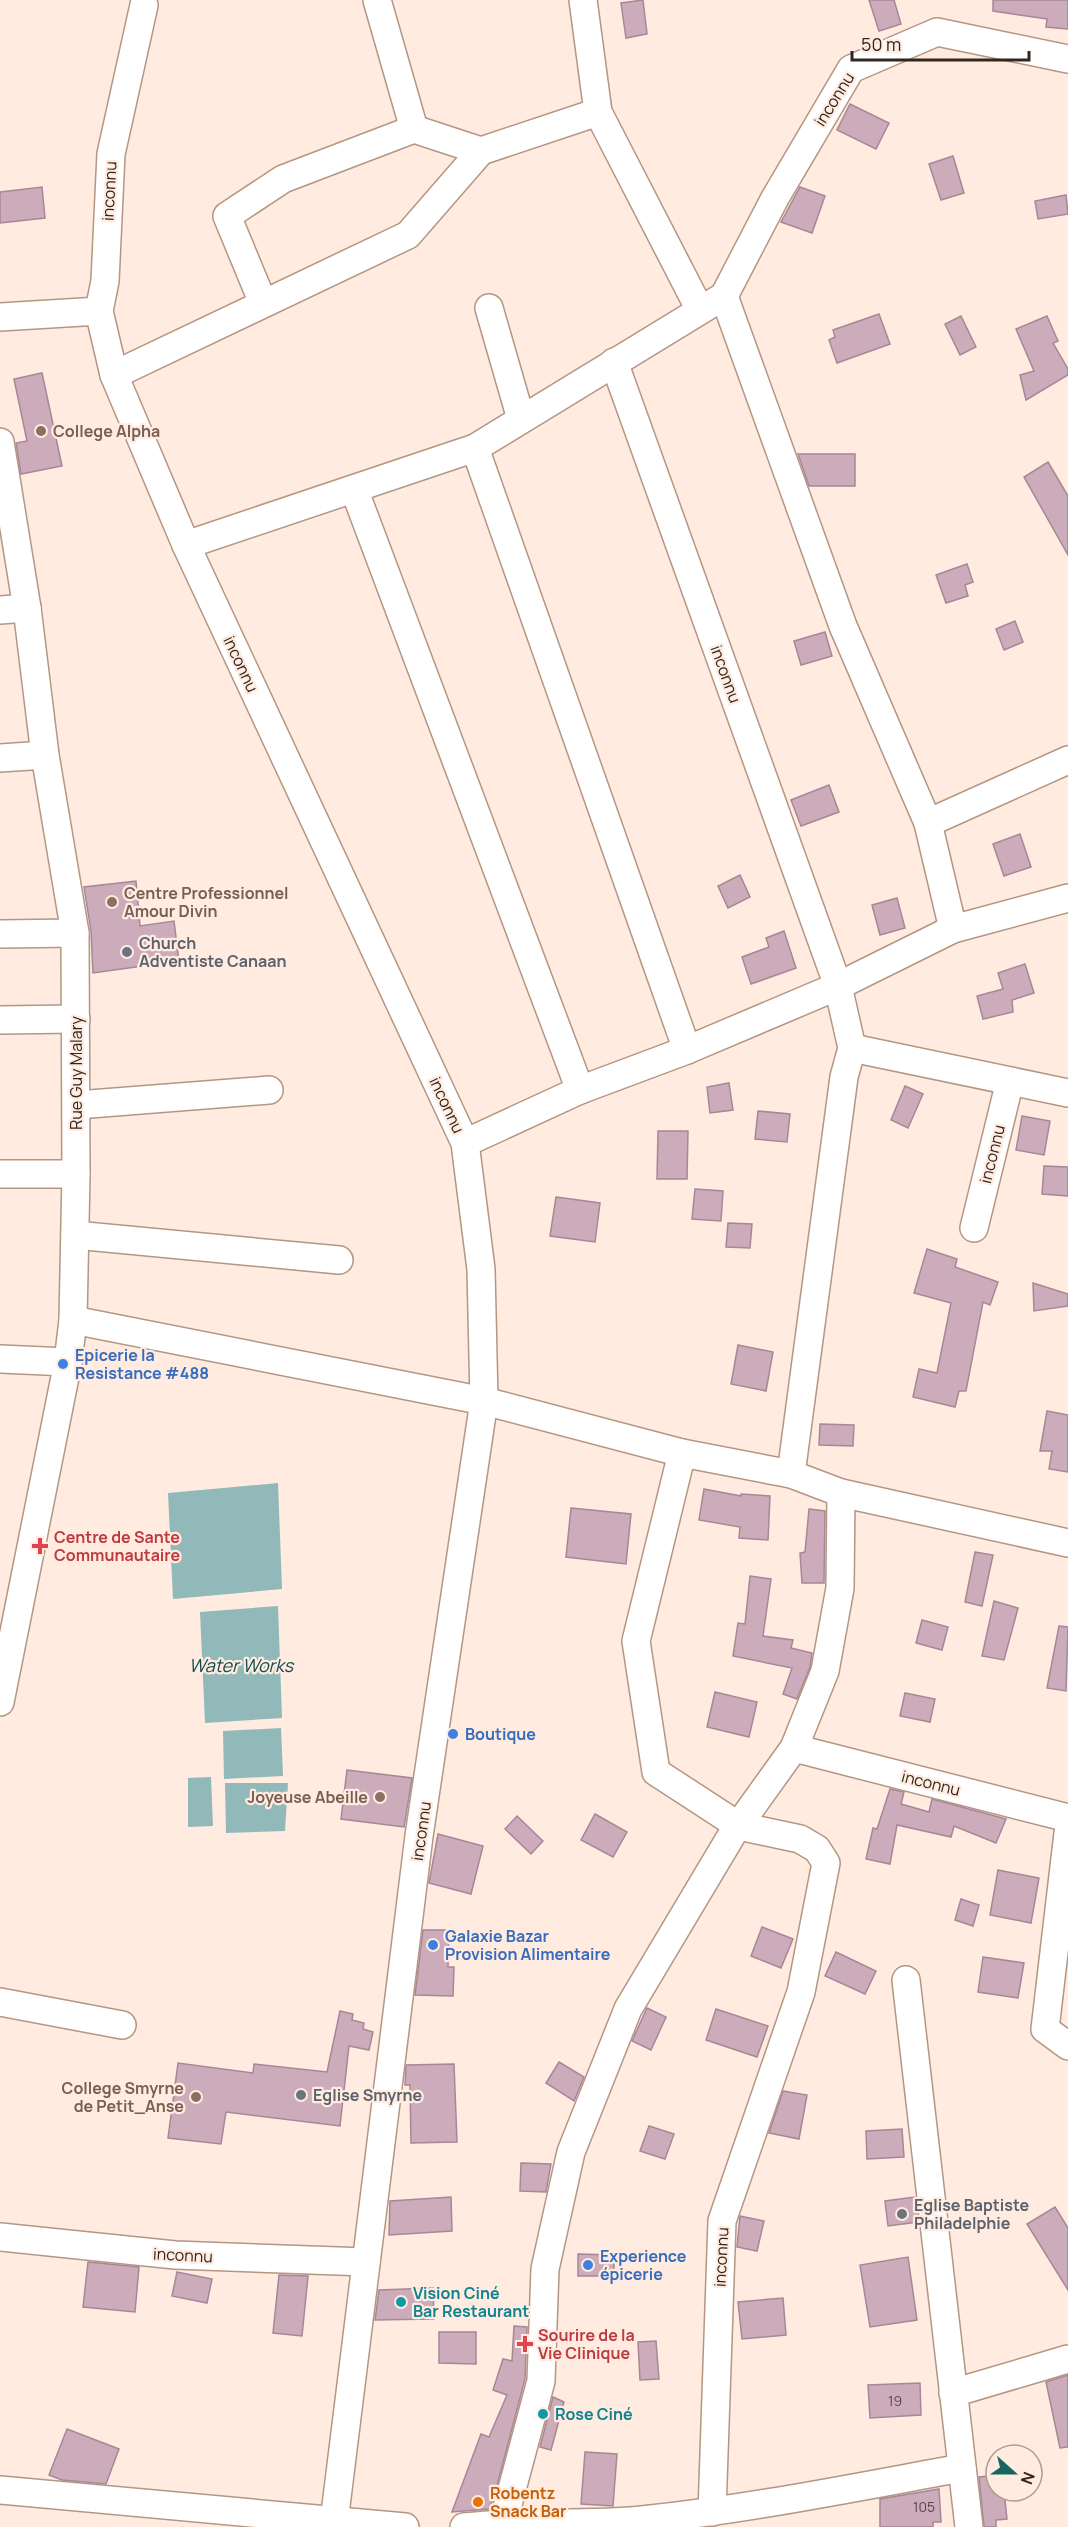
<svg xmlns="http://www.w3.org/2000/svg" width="1068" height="2527" font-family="Manrope,sans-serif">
	<rect width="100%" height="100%" fill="#ffebdf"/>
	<g fill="#91b9ba">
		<polygon points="278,1483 282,1589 173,1599 168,1493"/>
		<polygon points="278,1606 282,1718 205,1723 200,1612"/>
		<polygon points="281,1728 283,1776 224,1779 223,1731"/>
		<polygon points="211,1777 213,1826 188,1827 188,1778"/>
		<polygon points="225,1783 288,1783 285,1831 226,1833"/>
	</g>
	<g fill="#ccabbb" stroke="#a78797" stroke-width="1.5">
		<polygon points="643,0 647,34 626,38 621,3"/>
		<polygon points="869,0 894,0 901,24 879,31"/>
		<polygon points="993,0 1068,0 1068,29 1046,27 1047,19 993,11"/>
		<polygon points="850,104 889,123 876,149 837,130"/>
		<polygon points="953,156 964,193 941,200 929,164"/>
		<polygon points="42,187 45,218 0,223 0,192"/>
		<polygon points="800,187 825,196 812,233 781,222"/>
		<polygon points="1066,195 1068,214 1038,219 1035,201"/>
		<polygon points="879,314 890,344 837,363 829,340 835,337 833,330"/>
		<polygon points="961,316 976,347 960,355 945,324"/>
		<polygon points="1047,316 1058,341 1053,343 1068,369 1068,375 1026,400 1020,375 1034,371 1016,329"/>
		<polygon points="42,373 62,466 21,474 16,443 27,441 14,379"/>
		<polygon points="798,454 855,454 855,486 809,486"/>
		<polygon points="1048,462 1068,496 1068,555 1024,477"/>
		<polygon points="967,564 973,582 965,585 968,596 946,603 936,575"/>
		<polygon points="1015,621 1023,642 1004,650 996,629"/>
		<polygon points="825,632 832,656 801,665 794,641"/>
		<polygon points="829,785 839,812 801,826 791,800"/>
		<polygon points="1020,834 1031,867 1004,876 993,844"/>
		<polygon points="740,875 750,897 728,908 718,886"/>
		<polygon points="136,881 140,926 174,921 179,961 93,973 91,931 84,887"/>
		<polygon points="897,898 905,928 880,935 872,905"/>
		<polygon points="784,931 796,968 751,984 742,957 769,947 766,938"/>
		<polygon points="1025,964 1034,993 1012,1000 1013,1012 983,1019 977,996 1003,989 998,973"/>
		<polygon points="729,1083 733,1110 710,1113 707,1087"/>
		<polygon points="905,1086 923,1094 908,1128 891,1120"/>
		<polygon points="758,1111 790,1114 787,1142 755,1139"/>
		<polygon points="1022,1116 1050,1121 1044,1155 1016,1150"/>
		<polygon points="658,1131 688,1131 687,1179 657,1179"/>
		<polygon points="1044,1166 1068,1167 1068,1196 1042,1194"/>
		<polygon points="695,1189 723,1191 721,1221 692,1219"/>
		<polygon points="556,1197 600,1203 595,1242 550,1236"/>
		<polygon points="728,1223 752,1224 750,1248 726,1247"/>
		<polygon points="927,1249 957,1259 955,1267 998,1282 990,1305 983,1302 966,1391 959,1391 955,1407 913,1397 919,1369 937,1373 951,1303 914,1293"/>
		<polygon points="1033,1283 1068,1294 1068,1306 1034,1311"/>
		<polygon points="738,1345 773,1352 766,1391 731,1384"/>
		<polygon points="1047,1411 1068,1415 1068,1472 1049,1469 1052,1451 1040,1451"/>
		<polygon points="820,1424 854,1425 853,1446 819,1445"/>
		<polygon points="704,1489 741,1496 741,1494 770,1496 768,1540 739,1538 740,1527 699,1520"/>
		<polygon points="571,1508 631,1514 626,1564 566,1557"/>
		<polygon points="809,1509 825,1511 824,1583 802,1583 800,1553 805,1552"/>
		<polygon points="975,1552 993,1555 982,1606 965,1602"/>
		<polygon points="750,1576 771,1579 763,1636 793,1640 791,1648 812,1653 810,1667 797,1699 783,1694 792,1668 733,1656 738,1623 745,1624"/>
		<polygon points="994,1601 1018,1608 1004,1660 982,1656"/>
		<polygon points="922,1620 948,1627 942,1650 916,1643"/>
		<polygon points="1059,1626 1068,1627 1066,1691 1047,1688"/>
		<polygon points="715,1692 757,1702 749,1737 707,1727"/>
		<polygon points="905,1693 935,1699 930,1722 900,1716"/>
		<polygon points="347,1770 412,1778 404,1827 341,1819"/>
		<polygon points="890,1789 904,1792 901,1804 929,1812 932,1799 1006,1819 996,1843 954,1826 951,1837 897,1825 890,1864 866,1859 873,1828 877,1829"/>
		<polygon points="595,1814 627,1832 613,1857 581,1840"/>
		<polygon points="517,1816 543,1841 531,1854 505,1829"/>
		<polygon points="438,1834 483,1846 471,1894 429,1883"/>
		<polygon points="998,1870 1039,1878 1031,1923 990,1915"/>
		<polygon points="961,1899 979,1905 973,1926 955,1920"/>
		<polygon points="762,1927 793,1939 781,1968 751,1956"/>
		<polygon points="423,1930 449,1930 448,1967 454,1967 453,1996 415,1995"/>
		<polygon points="836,1952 876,1971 865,1994 825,1976"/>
		<polygon points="983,1957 1024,1963 1018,1998 978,1992"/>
		<polygon points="647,2008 666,2017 651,2050 632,2041"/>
		<polygon points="716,2009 768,2026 757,2057 706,2040"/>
		<polygon points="340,2011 353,2014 352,2020 364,2023 363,2029 373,2032 369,2050 349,2046 340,2126 226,2112 221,2144 168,2138 178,2063 253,2073 254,2064 327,2072"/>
		<polygon points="559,2062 584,2077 574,2101 546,2083"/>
		<polygon points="454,2064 457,2142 411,2143 410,2085 405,2085 406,2065"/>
		<polygon points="783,2091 807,2095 799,2139 769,2133"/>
		<polygon points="649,2126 674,2134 665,2159 640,2151"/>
		<polygon points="902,2129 904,2157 867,2159 866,2131"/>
		<polygon points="521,2163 551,2164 546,2192 520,2191"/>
		<polygon points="451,2197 452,2231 389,2235 390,2201"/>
		<polygon points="915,2197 918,2222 888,2226 885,2201"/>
		<polygon points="1055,2207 1068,2228 1068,2290 1027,2224"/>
		<polygon points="740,2216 764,2221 757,2251 737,2247"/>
		<polygon points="578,2254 614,2255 614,2276 578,2276"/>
		<polygon points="908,2257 917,2320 870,2327 860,2265"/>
		<polygon points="88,2262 139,2267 135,2312 83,2307"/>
		<polygon points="177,2272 212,2279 207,2303 172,2296"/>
		<polygon points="279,2275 308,2276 302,2336 273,2333"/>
		<polygon points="433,2288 434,2319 375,2320 379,2290"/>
		<polygon points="783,2298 786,2335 742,2339 738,2302"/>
		<polygon points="514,2326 527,2327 525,2379 494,2497 489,2509 452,2512 481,2434 489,2437 507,2395 493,2390 503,2359 512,2361"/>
		<polygon points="439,2332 476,2332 476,2364 439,2363"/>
		<polygon points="656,2341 659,2379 640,2380 638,2342"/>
		<polygon points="1068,2375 1068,2447 1060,2448 1046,2382"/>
		<polygon points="920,2383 921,2415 870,2418 868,2385"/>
		<polygon points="553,2397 564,2402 551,2450 540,2447"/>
		<polygon points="67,2429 119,2449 106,2484 62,2480 49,2475"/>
		<polygon points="585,2452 617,2454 613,2506 581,2504"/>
		<polygon points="996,2475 996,2491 1004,2491 1007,2519 996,2520 996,2527 984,2527 979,2477"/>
		<polygon points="939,2489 941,2522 933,2522 933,2527 880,2527 880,2499"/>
	</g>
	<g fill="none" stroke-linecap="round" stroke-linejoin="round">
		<g stroke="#b49683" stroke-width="30">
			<g id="street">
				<polyline points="377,0 414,129"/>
				<polyline points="583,0 598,112 700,310"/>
				<polyline points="144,5 111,154 105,281 99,311 114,375 186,545 465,1143 481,1269 484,1401 419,1836 334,2522"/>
				<polyline points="724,296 843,626 928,823 953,929"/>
				<polyline points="263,303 227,216 283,179 414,129 481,151"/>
				<polyline points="489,308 521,419"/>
				<polyline points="0,317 99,311"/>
				<polyline points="614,362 838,986 852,1048 844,1077 791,1474"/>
				<polyline points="114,375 408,235 481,151 598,112"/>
				<polyline points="0,442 27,608 45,755 75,933 76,1174 73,1320 68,1362 0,1702"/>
				<polyline points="475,448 687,1050"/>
				<polyline points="354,489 580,1090"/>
				<polyline points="186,545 475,448 724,296 775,198 851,69 937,32 1068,59"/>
				<polyline points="0,610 27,608"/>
				<polyline points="0,758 45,755"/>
				<polyline points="928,823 1068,760"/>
				<polyline points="0,934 75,933"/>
				<polyline points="0,1020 76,1019"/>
				<polyline points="852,1048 1068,1093"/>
				<polyline points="77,1105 269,1090"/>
				<polyline points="465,1143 580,1090 687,1050 838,986 953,929 1068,898"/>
				<polyline points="0,1174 76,1174"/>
				<polyline points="974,1228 1010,1081"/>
				<polyline points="75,1235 339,1260"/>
				<polyline points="73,1320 484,1401 682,1453 791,1474 841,1493 1068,1543"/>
				<polyline points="0,1359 68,1362"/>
				<polyline points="682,1453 636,1641 656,1772 739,1826 800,1839 817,1849 826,1863 801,1992 722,2221 712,2512"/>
				<polyline points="794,1748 1068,1818"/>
				<polyline points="1068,1833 1045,2029 1068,2046"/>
				<polyline points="906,1980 969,2527"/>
				<polyline points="0,2002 122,2025"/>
				<polyline points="0,2237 175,2255 366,2262"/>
				<polyline points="953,2393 1068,2359"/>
				<polyline points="0,2490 405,2527"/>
				<polyline points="503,2523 541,2381 545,2269 571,2152 628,2009 733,1833 794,1748 825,1671 840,1588 841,1493"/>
				<path d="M464,2527C523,2520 583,2526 642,2520C750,2509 856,2487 962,2468"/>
			</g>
		</g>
		<use href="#street" stroke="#fff" stroke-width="27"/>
	</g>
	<g fill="#8d6e63" stroke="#ffebdf" stroke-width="2">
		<circle cx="41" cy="431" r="6"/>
		<circle cx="112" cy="902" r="6"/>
		<circle cx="380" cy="1797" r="6"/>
		<circle cx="196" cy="2097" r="6"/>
	</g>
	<g fill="#6b7280" stroke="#ffebdf" stroke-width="2">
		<circle cx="127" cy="952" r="6"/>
		<circle cx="301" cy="2095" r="6"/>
		<circle cx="902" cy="2214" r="6"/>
	</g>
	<g fill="#3f7fe0" stroke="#ffebdf" stroke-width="2">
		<circle cx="63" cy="1364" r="6"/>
		<circle cx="453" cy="1734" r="6"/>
		<circle cx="433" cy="1945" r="6"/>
		<circle cx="588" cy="2265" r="6"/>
	</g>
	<g fill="#e0444e" stroke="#ffebdf" stroke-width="2">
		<path d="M37 1537h6v6h6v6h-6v6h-6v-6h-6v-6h6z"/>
		<path d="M522 2335h6v6h6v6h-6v6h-6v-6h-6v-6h6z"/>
	</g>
	<g fill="#0f9aa8" stroke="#ffebdf" stroke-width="2">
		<circle cx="401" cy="2302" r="6"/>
		<circle cx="543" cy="2414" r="6"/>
	</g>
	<circle fill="#e8710a" stroke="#ffebdf" stroke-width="2" cx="478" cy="2502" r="6"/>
	<g text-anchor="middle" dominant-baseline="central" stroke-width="4.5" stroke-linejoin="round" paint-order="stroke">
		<g font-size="14" fill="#584746">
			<text x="895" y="2400">19</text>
			<text x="924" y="2506">105</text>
		</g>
		<g font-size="16" fill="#32261f" stroke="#ffebdf">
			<text transform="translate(834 99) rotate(-58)">inconnu</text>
			<text transform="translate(109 191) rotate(-87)">inconnu</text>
			<text transform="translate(241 664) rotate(65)">inconnu</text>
			<text transform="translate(726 674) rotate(70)">inconnu</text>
			<text transform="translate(76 1073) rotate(-90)">Rue Guy Malary</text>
			<text transform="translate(447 1105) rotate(65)">inconnu</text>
			<text transform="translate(992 1154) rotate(-76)">inconnu</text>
			<text transform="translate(931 1783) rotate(14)">inconnu</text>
			<text transform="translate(421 1831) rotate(-82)">inconnu</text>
			<text transform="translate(183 2255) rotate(3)">inconnu</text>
			<text transform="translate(721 2257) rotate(-87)">inconnu</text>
		</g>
		<g font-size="16" font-weight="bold" fill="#785e54" stroke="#ffebdf" text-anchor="start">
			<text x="53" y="431">College Alpha</text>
			<text x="124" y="893">Centre Professionnel<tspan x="124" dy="18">Amour Divin</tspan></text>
			<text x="368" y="1797" text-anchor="end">Joyeuse Abeille</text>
			<text x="184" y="2088" text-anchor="end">College Smyrne<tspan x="184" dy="18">de Petit_Anse</tspan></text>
		</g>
		<g font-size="16" font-weight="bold" fill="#5b616d" stroke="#ffebdf" text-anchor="start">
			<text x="139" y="943">Church<tspan x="139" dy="18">Adventiste Canaan</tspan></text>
			<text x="313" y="2095">Eglise Smyrne</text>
			<text x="914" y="2205">Eglise Baptiste<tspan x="914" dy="18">Philadelphie</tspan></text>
		</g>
		<g font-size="16" font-weight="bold" fill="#366cbe" stroke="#ffebdf" text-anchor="start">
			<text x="75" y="1355">Epicerie la<tspan x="75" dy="18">Resistance #488</tspan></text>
			<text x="465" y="1734">Boutique</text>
			<text x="445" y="1936">Galaxie Bazar<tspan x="445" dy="18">Provision Alimentaire</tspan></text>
			<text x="600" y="2256">Experience<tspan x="600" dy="18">épicerie</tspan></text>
		</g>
		<g font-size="16" font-weight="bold" fill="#be3a42" stroke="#ffebdf" text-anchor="start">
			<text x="54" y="1537">Centre de Sante<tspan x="54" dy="18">Communautaire</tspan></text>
			<text x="538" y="2335">Sourire de la<tspan x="538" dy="18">Vie Clinique</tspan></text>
		</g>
		<g font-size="16" font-weight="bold" fill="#0d838f" stroke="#ffebdf" text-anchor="start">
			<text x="413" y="2293">Vision Ciné<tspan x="413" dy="18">Bar Restaurant</tspan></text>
			<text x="555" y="2414">Rose Ciné</text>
		</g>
		<g font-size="16" font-weight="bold" fill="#c56008" stroke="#ffebdf" text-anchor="start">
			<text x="490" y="2493">Robentz<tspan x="490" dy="18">Snack Bar</tspan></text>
		</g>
		<g font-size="18" font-style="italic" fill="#114d4e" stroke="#ffebdf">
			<text x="241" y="1665">Water Works</text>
		</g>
	</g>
	<g transform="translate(1014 2473) rotate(111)"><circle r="28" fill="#ffebdf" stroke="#ad9c92" stroke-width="1.5"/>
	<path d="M0-4.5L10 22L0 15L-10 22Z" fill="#166562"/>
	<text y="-9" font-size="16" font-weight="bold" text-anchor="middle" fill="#32261f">N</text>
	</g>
	<path d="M852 51v9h177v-9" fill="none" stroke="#32261f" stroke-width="3"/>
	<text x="861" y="51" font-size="18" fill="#32261f" stroke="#ffebdf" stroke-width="4.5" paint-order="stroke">50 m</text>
</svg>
